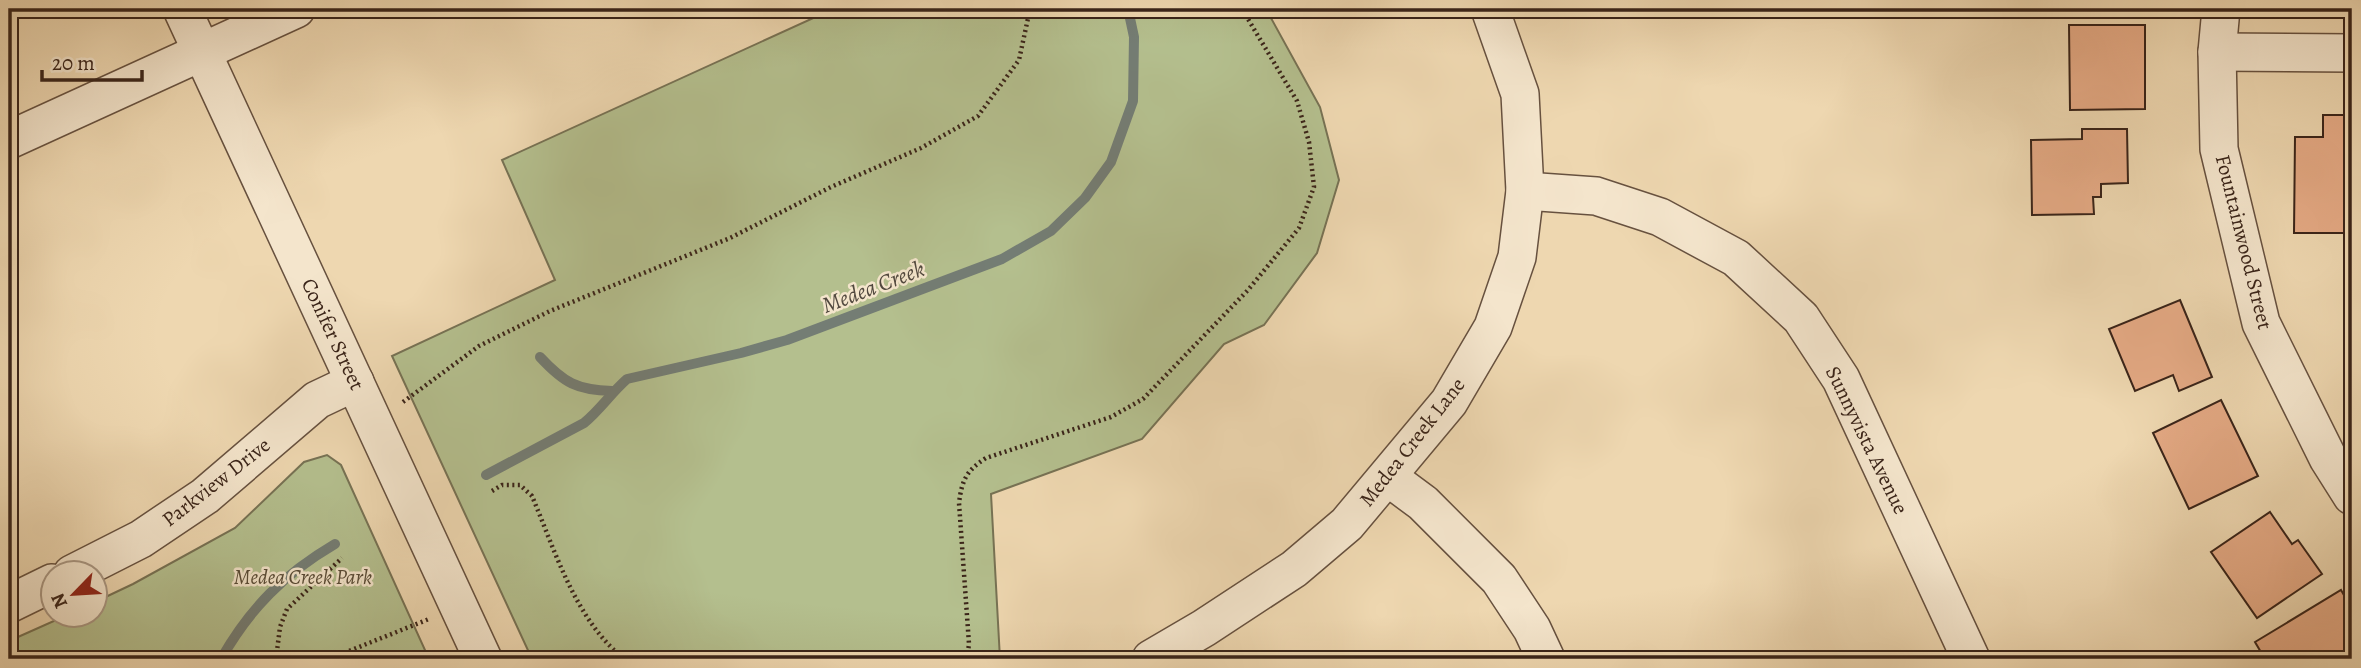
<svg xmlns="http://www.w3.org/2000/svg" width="2361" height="668" font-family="Alegreya,serif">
	<rect width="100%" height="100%" fill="#eed7b0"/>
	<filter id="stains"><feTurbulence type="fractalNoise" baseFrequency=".00286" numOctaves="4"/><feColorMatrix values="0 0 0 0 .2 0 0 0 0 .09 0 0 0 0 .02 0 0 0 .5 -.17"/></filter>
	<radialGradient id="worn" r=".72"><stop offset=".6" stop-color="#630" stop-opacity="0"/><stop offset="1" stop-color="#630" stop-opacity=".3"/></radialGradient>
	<g fill="#b4bf8e" stroke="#777254" stroke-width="2">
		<polygon points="833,9 1266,9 1320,107 1339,180 1317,253 1264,325 1224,344 1142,439 991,494 1000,659 532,659 392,356 555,280 502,160"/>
		<polygon points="327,455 341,465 425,650 417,659 9,659 9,641 65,616 94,616 95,602 133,584 235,528 304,462"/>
	</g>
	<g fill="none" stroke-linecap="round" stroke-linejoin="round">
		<g stroke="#747d74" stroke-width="10">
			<path d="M540,357C564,383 577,390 612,391"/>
			<path d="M486,475L584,423C600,410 611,393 627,379L741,353L787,340L1002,259L1051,231L1085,198L1111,162L1133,101L1134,37L1128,9"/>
			<path d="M221,659C250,608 284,574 335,544"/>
		</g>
	</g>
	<g fill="#e5aa85" stroke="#3a2419" stroke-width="2">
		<polygon points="2069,25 2145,25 2145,109 2070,110"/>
		<polygon points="2323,115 2352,115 2352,233 2294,233 2295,137 2323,137"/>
		<polygon points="2082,129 2127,129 2128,183 2101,184 2101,197 2093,197 2094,214 2032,215 2031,140 2082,139"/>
		<polygon points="2180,300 2212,377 2179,391 2173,375 2135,391 2109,329"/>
		<polygon points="2221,400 2258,476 2189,509 2153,433"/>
		<polygon points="2270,512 2292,544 2298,540 2322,574 2257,618 2211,552"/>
		<polygon points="2341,590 2352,609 2352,639 2346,642 2352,652 2352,659 2265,659 2255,642"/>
	</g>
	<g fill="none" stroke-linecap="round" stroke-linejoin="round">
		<g stroke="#67513f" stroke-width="40">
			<g id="minor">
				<polyline points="182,9 483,659"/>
				<polyline points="2221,9 2217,52 2219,149 2261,323 2328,458 2352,496"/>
				<polyline points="2217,52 2352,53"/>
				<polyline points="9,140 296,9"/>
				<polyline points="1525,191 1596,196 1660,217 1736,258 1801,318 1841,379 1971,659"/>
				<polyline points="1388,477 1423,503 1499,579 1532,629 1546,659"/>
				<polyline points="72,574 141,539 205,496 317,400 355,382"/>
				<polyline points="9,604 52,583"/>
				<polyline points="1151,659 1204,628 1294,569 1347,524 1449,402 1493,327 1517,257 1525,191 1520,94 1490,9"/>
			</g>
		</g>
		<g stroke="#3a2419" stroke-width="4.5" stroke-dasharray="2 3.5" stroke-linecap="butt">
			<polyline points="403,402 479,346 550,311 730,238 831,187 921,148 978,116 1019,60 1030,9"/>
			<path d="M492,491L502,485H520L532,496C556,553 575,619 624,659"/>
			<polyline points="276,659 280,627 287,609 342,558"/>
			<polyline points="335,659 344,653 429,619"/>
			<path d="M967,659L969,644L959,503C962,480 966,471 986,458L1111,417L1143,399L1248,290L1299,228L1314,187L1309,142L1297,101L1242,9"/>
		</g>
		<use href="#minor" stroke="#f4e5cc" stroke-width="37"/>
	</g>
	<g text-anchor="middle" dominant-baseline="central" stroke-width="5" stroke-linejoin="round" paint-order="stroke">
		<g font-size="21" fill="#3a2419" stroke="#f4e5cc">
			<text transform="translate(2244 242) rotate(76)">Fountainwood Street</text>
			<text transform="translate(333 334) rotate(65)">Conifer Street</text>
			<text transform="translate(1867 440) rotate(64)">Sunnyvista Avenue</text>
			<text transform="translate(1412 442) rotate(-52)">Medea Creek Lane</text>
			<text transform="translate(216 482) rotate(-38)">Parkview Drive</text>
		</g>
		<g font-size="21" font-style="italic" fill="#584b36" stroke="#f4e5cc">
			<text x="303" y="577">Medea Creek Park</text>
		</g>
		<g font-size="23" font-style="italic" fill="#52493f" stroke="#f4e5cc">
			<text transform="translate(873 287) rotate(-21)">Medea Creek</text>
		</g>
	</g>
	<rect width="2361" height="668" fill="none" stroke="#eed7b0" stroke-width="35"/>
	<rect x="10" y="10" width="2340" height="647" fill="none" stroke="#3a2419" stroke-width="3.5"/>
	<rect x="18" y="18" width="2326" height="633" fill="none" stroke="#3a2419" stroke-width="2"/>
	<g transform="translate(74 594) rotate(245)"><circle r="33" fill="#f4e5cc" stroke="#aa9884" stroke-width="2"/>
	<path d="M0-5L12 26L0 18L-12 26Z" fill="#8f2418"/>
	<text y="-10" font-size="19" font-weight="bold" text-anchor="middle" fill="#3a2419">N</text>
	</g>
	<path d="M42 70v10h100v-10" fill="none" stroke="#3a2419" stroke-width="3.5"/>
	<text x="52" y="70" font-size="21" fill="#3a2419" stroke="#f4e5cc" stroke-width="5" paint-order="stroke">20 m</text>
	<rect width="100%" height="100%" filter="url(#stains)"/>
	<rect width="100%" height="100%" fill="url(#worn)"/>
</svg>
